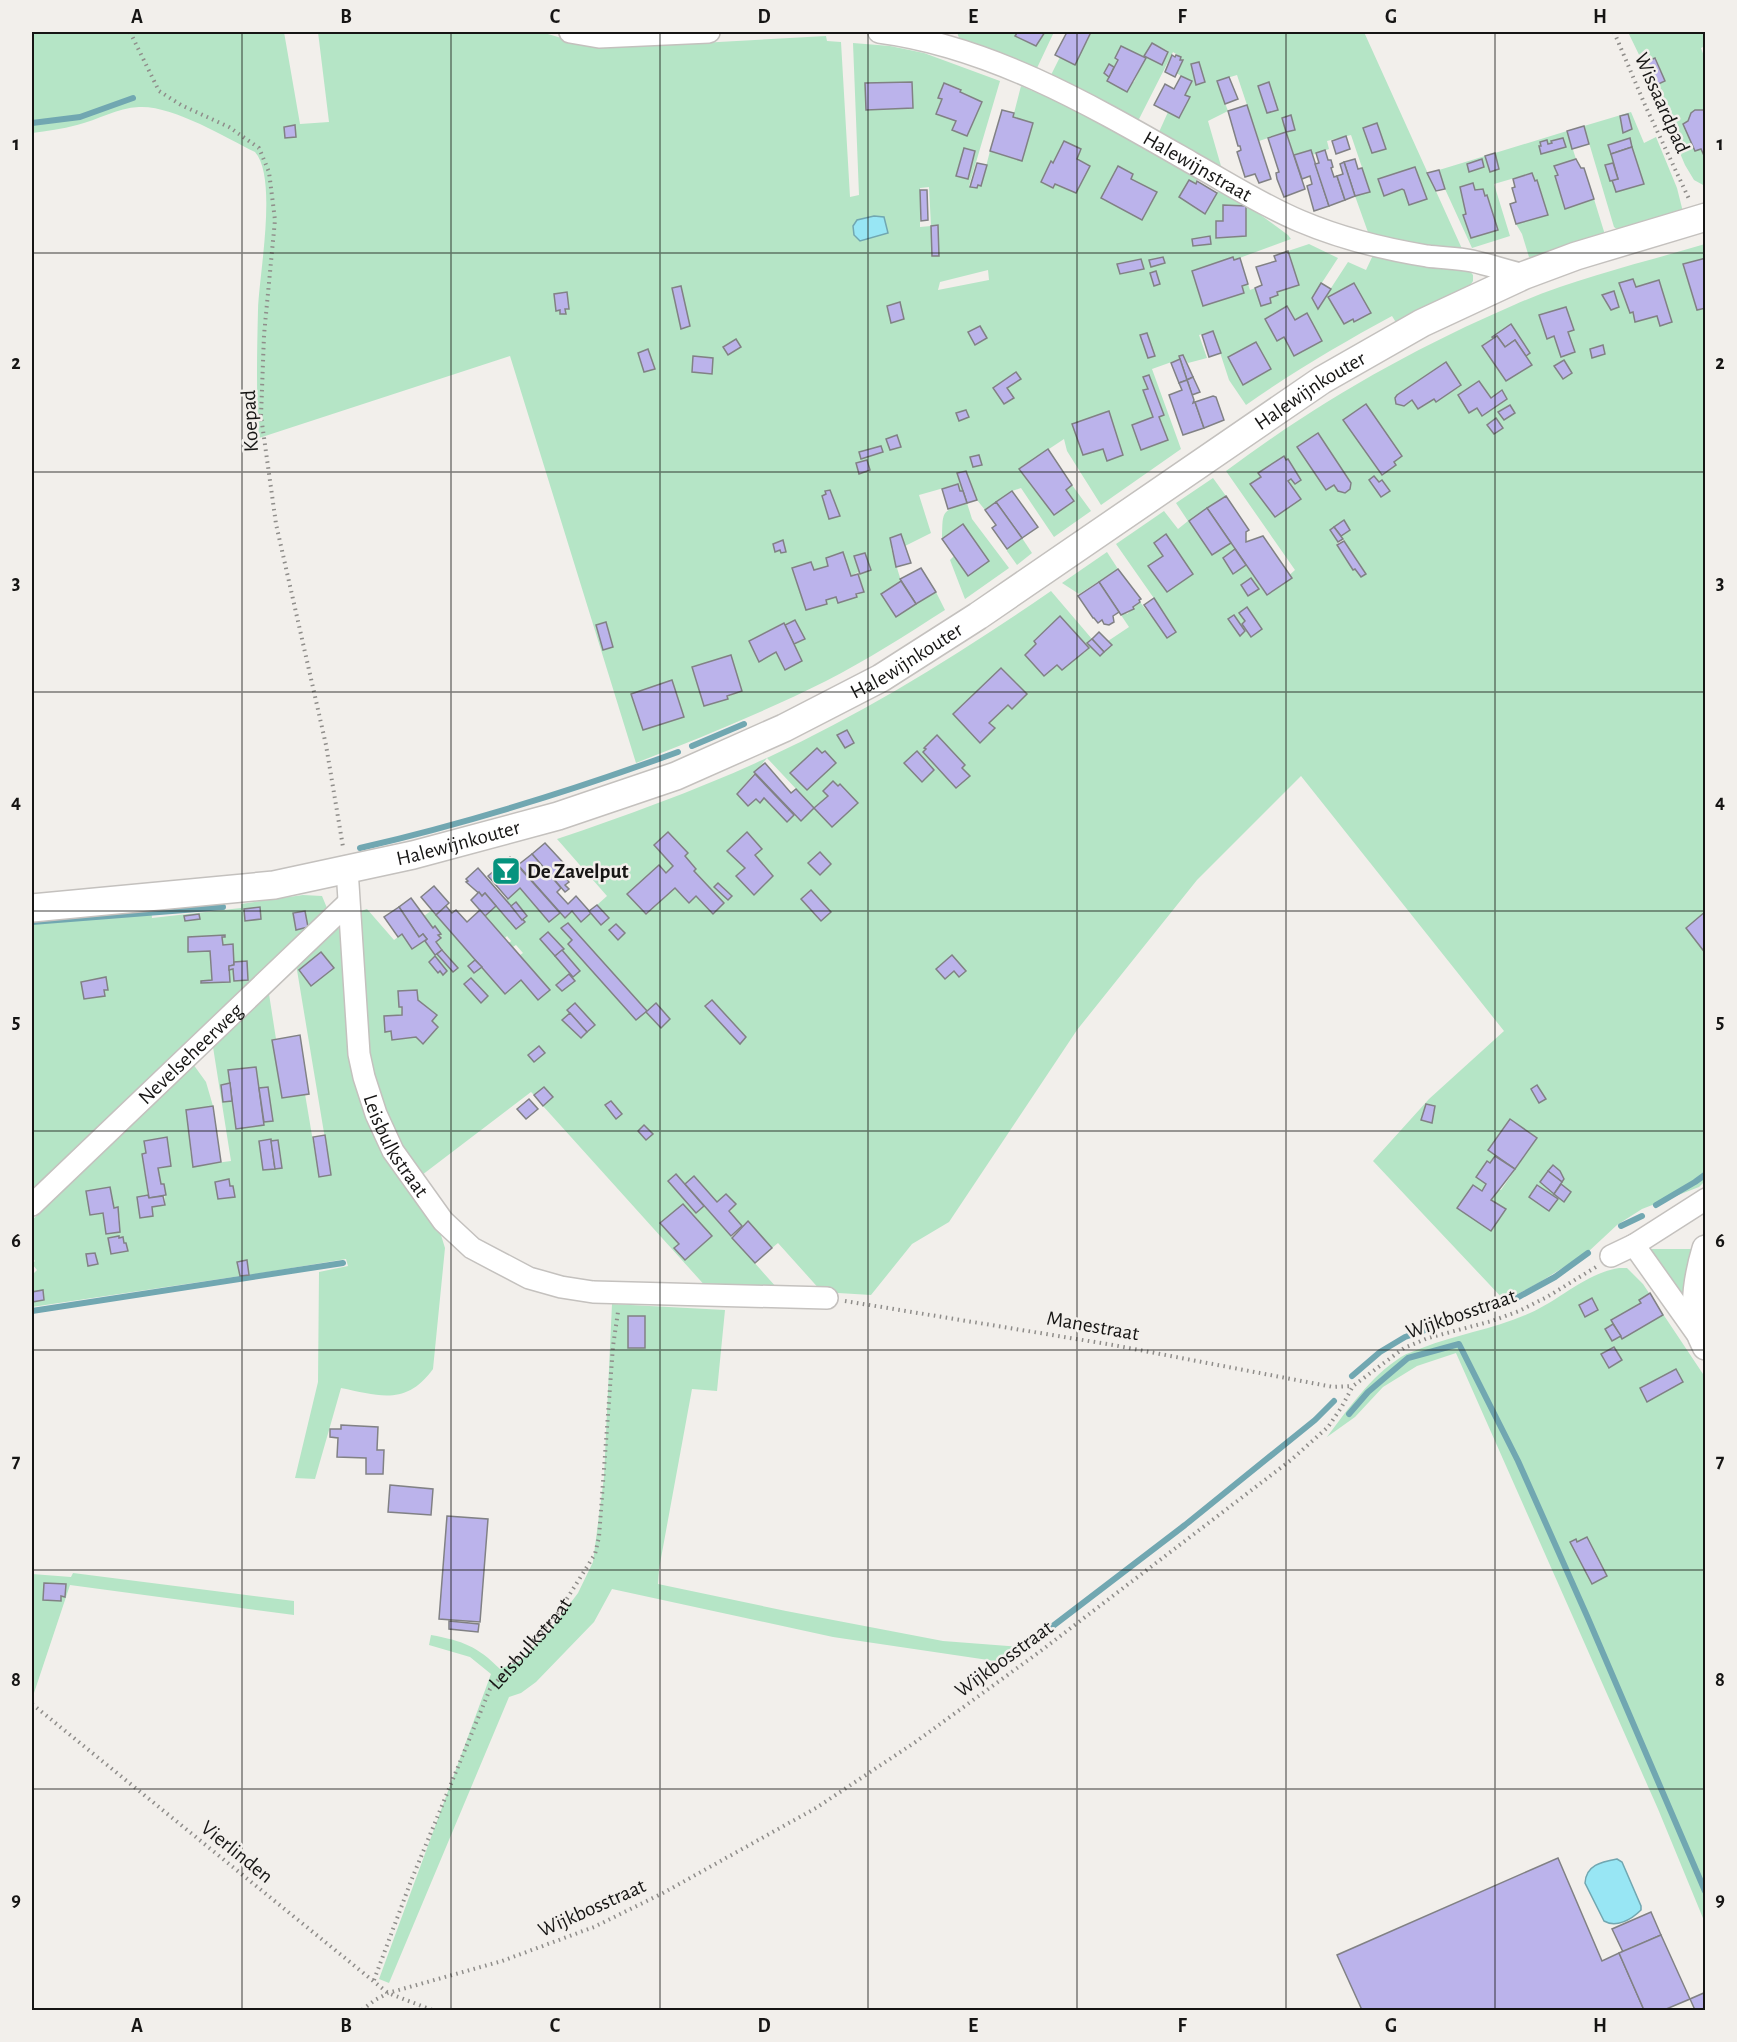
<svg xmlns="http://www.w3.org/2000/svg" width="1737" height="2042" font-family="'Alegreya Sans',sans-serif">
	<rect width="100%" height="100%" fill="#f2efeb"/>
	<g fill="#b5e5c6" fill-rule="evenodd">
		<path d="M32,32H284L300,124L329,122L318,32H541L582,44L646,46L826,36L827,41L841,42L850,197L859,195L853,43L890,46L924,53L1000,81L969,186L977,188L978,185L981,186L990,151L1022,160L1013,117L1021,86L1069,106L1198,175L1196,184L1189,180L1179,197L1204,214L1220,188L1251,208L1288,235L1291,239L1234,260L1233,257L1192,271L1203,306L1244,293L1242,286L1248,284L1250,290L1255,288L1261,306L1271,303L1270,298L1278,295L1277,292L1288,251L1309,244L1338,258L1312,298L1318,308L1348,262L1366,270L1374,253L1468,269L1473,275V281L1469,287L1397,324L1392,316C1342,343 1293,372 1246,405L1229,380L1213,331L1199,335L1207,358L1188,363L1183,355L1179,356L1180,359L1152,369L1181,449L1101,505L1067,451L1064,439L1019,469L1054,515L1074,502L1066,490L1072,485L1091,511L1054,537L1021,488L1012,491L985,510L977,500L966,471L958,473L963,491H960L958,484L919,495L931,533L905,546L901,534L890,538L893,547L891,548L901,581L881,594L896,617L936,592L945,610C906,635 867,660 826,681C764,712 700,738 636,763L510,356L259,438C256,395 257,352 258,310C259,274 278,178 255,152C225,137 172,105 139,107C117,108 98,120 77,125C62,129 47,131 32,133ZM911,82L912,108L866,110L865,84ZM945,83L961,89L960,92L982,102L967,136L953,130L956,121L936,114L942,99L938,98ZM1064,141L1081,149L1077,159L1090,166L1076,193L1055,184L1041,182L1050,162L1053,163ZM964,148L975,152L967,179L956,176ZM929,187L931,226L920,227V188ZM1223,205L1245,206L1246,236L1216,238V221H1223ZM1141,260L1144,269L1121,274L1117,264ZM988,270L989,280L938,290L940,282ZM1329,298L1370,313L1355,322L1353,319L1344,324ZM693,357L713,358L712,373L692,372ZM1016,372L1021,379L1007,388L1014,398L1004,404L993,388ZM1149,375L1164,414L1159,417L1168,439L1141,449L1132,425L1153,417L1144,390L1148,389L1144,378ZM830,490L839,516L829,519L822,496L826,494L825,491ZM843,552L851,576L858,572L864,592L838,603L836,597L826,600V604L806,610L792,569L814,570L828,566L826,558ZM795,620L805,639L794,644L802,661L785,670L776,652L759,662L749,641L783,623L785,625ZM606,623L613,646L603,650L596,625ZM731,655L742,691L704,706L692,667ZM672,680L684,717L643,730L632,694Z"/>
		<polygon points="957,32 1014,32 1017,33 1015,36 1036,46 1045,32 1054,32 1037,68 959,38"/>
		<path d="M1091,32H1364L1463,251L1385,239L1369,235L1355,196L1370,191L1351,135L1327,141L1329,149L1312,155L1310,150L1294,155L1286,132L1259,141L1237,75L1217,81L1228,111L1208,121L1221,166L1159,132L1168,112L1179,118L1190,97L1185,95L1191,81L1176,73L1182,61L1180,60L1181,57L1173,52L1138,121L1050,77L1060,57L1087,42ZM1152,43L1168,51L1162,65L1145,56ZM1121,47L1145,58L1134,82L1109,83L1107,81L1109,77L1104,73L1109,64L1114,67L1118,60L1115,58Z"/>
		<polygon points="1628,32 1705,32 1705,46 1701,48 1705,59 1705,112 1695,110 1691,113 1688,121 1683,124 1695,151 1701,149 1705,160 1705,186 1694,180 1685,165 1652,87 1665,81 1656,58 1643,63"/>
		<polygon points="1631,112 1644,143 1656,137 1677,188 1683,212 1621,232 1614,227 1584,126"/>
		<path d="M1567,131L1576,159L1555,166L1558,175L1555,177L1565,208L1594,199L1606,238L1558,254L1529,257L1522,234L1516,224L1547,215L1537,180L1535,181L1532,173L1494,184L1510,236L1472,248L1445,189L1439,170L1485,156L1490,171L1499,169L1495,153ZM1473,183L1475,190L1483,189L1485,196H1487L1497,230L1471,238L1464,216L1466,214L1460,187Z"/>
		<path d="M1705,244V258L1683,265L1697,310L1706,308L1705,1181L1699,1187L1642,1209L1617,1225L1588,1252L1540,1282L1505,1301L1373,1161L1429,1099L1504,1031L1301,776L1197,880L1077,1030L949,1222L912,1244L871,1295L822,1292L778,1243L772,1248L748,1221L742,1226L730,1212L736,1204L717,1202L694,1177L685,1184L675,1174L668,1181L696,1213L704,1206L777,1288L708,1289L543,1106L553,1097L544,1087L534,1095L531,1092L422,1175L399,1143L380,1101L368,1057L358,912L367,909L394,940L402,934L412,949L425,941L435,955L437,954L453,972L452,960L436,942L441,939L438,935L440,934L435,927L433,928L424,916L432,910L475,960L468,966L474,973L482,967L505,994L521,980L538,1000L550,990L520,955L523,953L516,945L513,947L509,943L511,941L507,936L505,938L485,916L496,906L517,929L525,922L522,920L527,915L516,902L511,906L506,900L520,888L549,922L560,913L565,918L572,911L581,922L591,913L608,917L597,905L607,896L557,839C628,815 700,789 769,757C868,711 961,653 1051,591L1092,639L1087,643L1099,656L1112,646L1108,641L1129,627L1121,615L1125,612L1127,614L1140,602L1168,638L1175,632L1166,618L1167,617L1116,544L1164,511L1178,529L1188,521L1176,503L1213,478L1226,496L1189,521L1212,555L1231,543L1235,549L1223,558L1233,573L1246,565L1267,595L1295,570L1226,471C1317,403 1410,350 1514,305C1575,278 1642,263 1705,244ZM1633,279L1636,287L1659,280L1671,322L1660,326L1657,316L1636,322L1632,312L1630,313L1620,283ZM1565,307L1573,330L1568,332L1575,352L1561,357L1554,336L1547,338L1539,316ZM1445,362L1461,386L1436,402L1434,399L1419,409L1412,400L1404,406L1396,404L1395,398L1397,395ZM1479,381L1491,398L1502,390L1507,399L1482,415L1477,408L1469,412L1458,395ZM1344,420L1394,462L1396,465L1381,474ZM1318,434L1351,483L1350,489L1345,493L1338,491L1334,485L1326,490L1297,447ZM1344,521L1350,530L1341,536L1366,574L1361,577L1355,569L1353,570L1337,546L1338,542L1330,530ZM1166,535L1193,574L1167,592L1149,567L1163,556L1154,543ZM1247,607L1262,629L1251,637L1242,624L1245,621L1239,613ZM1060,616L1089,648L1084,653L1082,652L1057,665L1044,676L1025,655L1036,644L1034,640ZM1002,668L1027,694L1012,709L1008,705L989,723L994,729L980,742L953,714ZM938,736L965,765L962,768L969,776L957,788L923,753L926,749L925,747ZM817,748L836,763L807,790L791,772ZM917,752L934,770L922,782L905,763ZM767,758L814,808L801,821L794,815L787,822L764,798L760,802L756,799L748,806L737,794ZM833,781L838,786L840,784L858,803L828,796L823,791ZM668,832L688,853L685,856L696,868L694,871L724,903L713,914L696,896L675,888L647,914L628,894L659,865L666,873L673,866L654,845ZM747,833L762,848L755,855L773,876L753,894L736,876L745,868ZM810,890L831,912L821,921L801,899ZM568,923L646,1010L636,1020L568,944L572,940L562,929ZM548,932L563,949L562,950L573,976L540,939ZM471,978L488,996L481,1003L464,985ZM417,990L418,1000L437,1015L432,1021L438,1027L423,1044L416,1037L392,1040L391,1032H385L384,1016L402,1015L399,991ZM712,1000L746,1037L740,1044L705,1006ZM576,1003L595,1025L581,1038L563,1020L570,1013L568,1010ZM1510,1119L1537,1138L1501,1190L1498,1189L1491,1200L1506,1210L1458,1208C1467,1201 1483,1194 1487,1183C1490,1173 1489,1165 1495,1156L1488,1150ZM1553,1166L1560,1171L1564,1179L1561,1184L1571,1192L1564,1201L1540,1182ZM683,1204L712,1236L685,1260L674,1248L679,1244L661,1223Z"/>
		<path d="M967,503L972,519L1009,568L965,599L950,560L954,556L968,576L989,561L963,524L942,539C943,512 940,511 967,503Z"/>
		<polygon points="1022,538 1032,553 1017,565 1007,551 1007,549"/>
		<polygon points="1107,552 1118,569 1079,594 1062,583"/>
		<polygon points="303,895 322,896 327,908 321,919 34,1194 32,1175 32,917 151,906 152,918 241,908 241,904"/>
		<path d="M337,927L344,934L351,1035L430,1218L441,1235L445,1248L433,1369C406,1406 380,1396 341,1388L315,1479L295,1478L318,1382L319,1272L348,1266L346,1259L249,1275L247,1261L237,1262L240,1276L32,1307V1302L44,1300L43,1291L32,1292V1275L37,1270L32,1264L35,1261L32,1257V1220L193,1064L206,1082L213,1106L190,1150L193,1166L231,1161L213,1047L269,994L276,1039L272,1040L282,1098L305,1094L319,1177L331,1175L296,964ZM321,952L311,985L299,970ZM256,1067L259,1088L268,1087L273,1121L264,1122V1125L236,1129L232,1101L223,1102L221,1085L230,1083L229,1070ZM167,1137L171,1166L158,1168L161,1184H164L165,1205L152,1207L140,1218L137,1197L148,1195L142,1154L146,1153L144,1141ZM271,1139V1141L278,1140L275,1169L263,1170L259,1141ZM110,1187L114,1208H118L120,1221L106,1234L103,1213L90,1215L86,1191ZM118,1236L124,1243H126L128,1251L111,1254L108,1238Z"/>
		<polygon points="1649,1249 1692,1249 1689,1304"/>
		<path d="M1619,1268H1627L1643,1284L1705,1377V1923L1658,1809L1456,1353L1417,1366L1383,1387L1355,1417L1327,1437C1349,1408 1370,1377 1401,1357C1407,1353 1415,1351 1422,1348C1457,1334 1495,1329 1530,1313C1560,1300 1586,1273 1619,1268Z"/>
		<path d="M612,1304L725,1310L717,1391L692,1389L659,1569L658,1584L786,1611L943,1641L1021,1647L1022,1654L1012,1662L995,1661L833,1637L612,1589L594,1622L536,1682L521,1693L509,1697L389,1983L379,1979L491,1674L470,1657L429,1645L431,1635C463,1641 477,1646 500,1669L520,1661L551,1629L578,1593L593,1562L604,1477Z"/>
		<polygon points="73,1573 294,1601 294,1615 70,1585 33,1696 32,1695 32,1574 71,1577"/>
	</g>
	<g fill="#98e6f4" stroke="#71a7b1" stroke-width="1.5">
		<polygon points="874,216 884,217 888,233 860,241 854,235 853,226 857,220"/>
		<path d="M1617,1859L1622,1862L1641,1906V1910C1631,1920 1616,1928 1604,1921L1585,1883C1586,1865 1601,1862 1617,1859Z"/>
	</g>
	<g fill="none" stroke-linecap="round" stroke-linejoin="round">
		<g stroke="#71a7b1" stroke-width="6">
			<polyline points="32,123 80,117 133,98"/>
			<polyline points="692,746 744,724"/>
			<path d="M360,848C468,823 574,790 678,752"/>
			<polyline points="32,922 223,907"/>
			<polyline points="1656,1205 1695,1182 1706,1174"/>
			<polyline points="1621,1226 1642,1216"/>
			<polyline points="32,1311 343,1263"/>
			<polyline points="1352,1376 1380,1352 1405,1337 1513,1300 1555,1277 1588,1253"/>
			<polyline points="1349,1414 1368,1392 1408,1358 1459,1344 1518,1461 1587,1616 1705,1891"/>
			<polyline points="1020,1649 1028,1645 1185,1525 1315,1420 1334,1401"/>
		</g>
	</g>
	<g fill="#bbb3eb" stroke="#818184" stroke-width="1.5">
		<polygon points="1014,32 1045,32 1036,46 1015,36 1017,33"/>
		<polygon points="1067,32 1074,33 1091,32 1075,65 1055,55"/>
		<polygon points="1152,43 1168,52 1162,65 1144,56"/>
		<polygon points="1121,46 1146,58 1127,92 1107,81 1118,60 1115,58"/>
		<polygon points="1172,55 1175,57 1176,55 1181,57 1180,60 1183,60 1175,77 1165,72"/>
		<polygon points="1655,58 1665,81 1652,87 1643,63"/>
		<polygon points="1199,62 1205,82 1196,85 1191,64"/>
		<polygon points="1109,64 1114,67 1109,77 1104,73"/>
		<polygon points="1181,76 1192,81 1185,95 1190,97 1179,118 1154,105 1165,84 1174,89"/>
		<polygon points="1229,77 1238,99 1225,104 1217,81"/>
		<polygon points="912,82 913,108 866,110 865,83"/>
		<polygon points="1269,82 1278,110 1267,113 1258,86"/>
		<polygon points="944,83 961,90 960,92 982,102 967,136 952,130 956,121 936,114 942,99 938,98"/>
		<polygon points="1247,105 1271,179 1259,183 1255,174 1245,177 1237,152 1241,150 1240,146 1238,146 1228,111"/>
		<polygon points="1002,110 1014,113 1013,117 1033,123 1022,161 990,151"/>
		<polygon points="1695,110 1705,110 1706,112 1706,160 1701,149 1695,151 1683,124 1688,121 1691,113"/>
		<polygon points="1628,114 1632,129 1623,133 1620,116"/>
		<polygon points="1291,115 1295,130 1286,132 1282,118"/>
		<polygon points="1377,123 1386,149 1372,153 1363,128"/>
		<polygon points="295,125 296,137 285,138 284,127"/>
		<polygon points="1584,126 1589,144 1572,149 1567,131"/>
		<polygon points="1286,132 1305,189 1284,197 1277,179 1276,173 1279,172 1268,138"/>
		<polygon points="1346,136 1350,149 1336,154 1332,141"/>
		<polygon points="1563,138 1566,147 1541,154 1539,146 1541,146 1540,142 1547,140 1548,144 1552,143 1551,141"/>
		<polygon points="1630,138 1632,147 1611,154 1608,145"/>
		<polygon points="1064,141 1081,149 1077,159 1090,166 1076,193 1055,184 1053,188 1041,182 1051,161 1053,163"/>
		<polygon points="1632,147 1644,184 1616,192 1612,180 1618,179 1611,154"/>
		<polygon points="964,148 975,151 968,179 956,176"/>
		<polygon points="1311,150 1329,206 1314,211 1307,186 1312,184 1310,176 1302,179 1294,155"/>
		<polygon points="1325,150 1328,160 1331,160 1333,167 1331,168 1334,177 1337,176 1345,200 1329,206 1315,164 1319,163 1316,153"/>
		<polygon points="1495,153 1499,169 1490,172 1485,156"/>
		<polygon points="1355,159 1358,169 1362,168 1370,192 1355,196 1344,162"/>
		<polygon points="1482,159 1484,167 1469,172 1467,164"/>
		<polygon points="1576,159 1581,168 1584,168 1594,199 1565,209 1555,176 1558,175 1554,166"/>
		<polygon points="1344,162 1355,196 1345,200 1337,176 1343,174 1340,164"/>
		<polygon points="977,163 987,165 981,186 978,185 977,188 970,187"/>
		<polygon points="1613,163 1618,179 1610,181 1605,165"/>
		<polygon points="1118,166 1133,174 1131,179 1157,192 1142,220 1101,198"/>
		<polygon points="1415,167 1427,199 1409,205 1404,190 1402,189 1384,196 1378,179"/>
		<polygon points="1439,170 1445,189 1436,191 1427,173"/>
		<polygon points="1532,173 1535,181 1537,180 1548,215 1516,224 1510,204 1516,202 1512,188 1515,187 1513,179"/>
		<polygon points="1189,180 1196,184 1197,181 1217,193 1205,214 1179,197"/>
		<polygon points="1473,183 1475,190 1483,189 1485,196 1487,195 1498,230 1471,238 1463,215 1466,214 1460,187"/>
		<polygon points="920,190 927,190 928,220 921,221"/>
		<polygon points="1223,205 1246,206 1246,236 1216,238 1216,221 1223,221"/>
		<polygon points="938,225 939,256 932,256 931,226"/>
		<polygon points="1210,236 1211,244 1193,246 1192,239"/>
		<polygon points="1288,251 1299,285 1277,292 1278,295 1270,298 1271,303 1261,306 1255,288 1262,285 1256,267 1276,261 1274,256"/>
		<polygon points="1163,257 1165,263 1151,267 1149,260"/>
		<polygon points="1233,257 1234,260 1240,258 1248,284 1242,286 1244,293 1203,306 1192,271"/>
		<polygon points="1706,258 1706,308 1697,310 1683,264"/>
		<polygon points="1141,259 1144,269 1120,274 1117,264"/>
		<polygon points="1156,271 1160,284 1154,286 1150,273"/>
		<polygon points="1633,279 1636,287 1659,280 1672,322 1660,326 1657,316 1635,322 1633,312 1630,313 1619,283"/>
		<polygon points="1321,283 1331,289 1318,309 1312,298"/>
		<polygon points="1354,283 1371,313 1354,322 1353,319 1344,324 1328,297"/>
		<polygon points="681,286 690,326 681,329 672,288"/>
		<polygon points="1614,291 1619,307 1611,310 1602,295"/>
		<polygon points="567,292 569,309 565,309 566,314 560,314 560,310 556,311 554,294"/>
		<polygon points="900,302 904,319 891,323 887,306"/>
		<polygon points="1287,306 1295,320 1307,313 1322,341 1294,356 1284,337 1277,341 1265,319"/>
		<polygon points="1566,307 1574,330 1568,332 1575,352 1561,357 1554,336 1547,339 1539,315"/>
		<polygon points="1511,324 1530,353 1526,356 1515,340 1505,347 1497,336 1493,338 1492,337"/>
		<polygon points="980,326 987,338 975,345 968,332"/>
		<polygon points="1213,331 1221,353 1209,357 1202,335"/>
		<polygon points="1147,333 1155,356 1148,358 1140,335"/>
		<polygon points="1497,336 1505,347 1515,340 1532,365 1506,381 1482,346"/>
		<polygon points="736,339 741,347 728,355 723,347"/>
		<polygon points="1256,342 1271,369 1243,385 1228,357"/>
		<polygon points="1603,345 1605,354 1592,358 1590,349"/>
		<polygon points="648,349 655,369 644,372 638,353"/>
		<polygon points="1183,355 1193,377 1187,380 1179,356"/>
		<polygon points="693,356 713,358 712,374 692,372"/>
		<polygon points="1180,359 1187,380 1179,383 1171,363"/>
		<polygon points="1564,360 1572,373 1563,379 1554,366"/>
		<polygon points="1446,362 1461,385 1436,402 1434,399 1418,409 1412,400 1404,406 1396,404 1395,398 1397,395"/>
		<polygon points="1016,372 1021,379 1007,388 1014,398 1004,404 993,388"/>
		<polygon points="1149,375 1164,415 1159,417 1168,440 1141,450 1132,425 1153,417 1143,390 1148,389 1143,377"/>
		<polygon points="1193,377 1200,392 1192,395 1187,380"/>
		<polygon points="1187,380 1194,400 1193,403 1195,402 1204,428 1183,435 1169,395 1182,390 1179,383"/>
		<polygon points="1479,381 1491,398 1502,390 1507,399 1482,416 1477,408 1469,413 1458,395"/>
		<polygon points="1213,396 1216,397 1224,420 1204,428 1195,402"/>
		<polygon points="1366,404 1402,456 1394,462 1396,465 1382,475 1343,420"/>
		<polygon points="1510,405 1515,413 1504,420 1498,412"/>
		<polygon points="966,410 969,417 959,421 956,413"/>
		<polygon points="1109,411 1123,455 1107,461 1103,449 1083,455 1072,424"/>
		<polygon points="1496,418 1503,428 1494,434 1487,425"/>
		<polygon points="1318,433 1351,483 1350,489 1345,493 1338,491 1334,485 1326,490 1297,447"/>
		<polygon points="897,435 901,447 890,450 886,439"/>
		<polygon points="881,446 883,452 861,459 859,452"/>
		<polygon points="1048,449 1072,485 1066,490 1074,501 1054,515 1019,469"/>
		<polygon points="979,455 982,465 973,467 970,457"/>
		<polygon points="1284,456 1286,460 1288,459 1301,480 1295,484 1291,479 1288,481 1301,499 1275,517 1250,484 1261,477 1258,473"/>
		<polygon points="867,460 870,470 859,474 856,463"/>
		<polygon points="966,471 977,500 967,503 957,473"/>
		<polygon points="1374,476 1379,482 1382,480 1390,491 1381,497 1369,480"/>
		<polygon points="958,484 960,491 963,491 967,503 948,509 942,489"/>
		<polygon points="830,490 840,516 829,519 822,496 826,494 825,491"/>
		<polygon points="1012,491 1038,527 1022,538 996,502"/>
		<polygon points="1226,496 1249,530 1246,532 1246,542 1263,536 1292,578 1267,595 1207,508"/>
		<polygon points="996,502 1022,538 1007,549 992,528 996,525 985,510"/>
		<polygon points="1207,508 1231,543 1212,555 1189,521"/>
		<polygon points="1344,520 1350,530 1341,536 1334,527"/>
		<polygon points="963,524 989,561 968,576 942,539"/>
		<polygon points="1334,527 1343,539 1338,542 1330,530"/>
		<polygon points="901,534 911,563 896,567 890,538"/>
		<polygon points="1166,534 1193,574 1167,592 1148,566 1163,556 1154,543"/>
		<polygon points="783,540 786,552 781,553 780,550 775,552 773,544"/>
		<polygon points="1344,541 1366,574 1361,577 1355,569 1353,570 1337,545"/>
		<polygon points="1235,549 1246,565 1233,574 1223,558"/>
		<polygon points="843,552 851,576 858,574 864,592 856,594 857,597 838,603 836,597 826,600 827,604 806,610 792,568 811,562 814,570 828,566 826,558"/>
		<polygon points="865,553 871,570 860,574 854,556"/>
		<polygon points="921,568 936,592 916,604 900,579"/>
		<polygon points="1118,569 1141,599 1139,600 1140,602 1133,607 1134,609 1121,615 1099,582"/>
		<polygon points="1251,578 1259,589 1248,596 1241,585"/>
		<polygon points="901,581 916,604 896,617 881,594"/>
		<polygon points="1099,582 1119,612 1113,616 1114,622 1109,625 1104,624 1102,620 1098,623 1094,618 1093,618 1078,596"/>
		<polygon points="1154,598 1176,632 1167,638 1144,605"/>
		<polygon points="1247,607 1262,629 1251,637 1242,624 1245,621 1239,613"/>
		<polygon points="1234,615 1245,631 1240,636 1228,619"/>
		<polygon points="1060,616 1089,648 1062,670 1057,665 1044,676 1025,655 1036,644 1034,641"/>
		<polygon points="795,620 805,639 794,644 785,625"/>
		<polygon points="606,622 613,647 603,650 596,625"/>
		<polygon points="784,623 802,661 785,670 776,652 759,662 749,641"/>
		<polygon points="1099,632 1112,645 1104,652 1092,639"/>
		<polygon points="1092,639 1104,652 1100,656 1087,643"/>
		<polygon points="731,655 742,691 727,696 728,699 704,706 692,667"/>
		<polygon points="1001,668 1027,694 1012,709 1008,705 989,723 995,728 980,743 953,714"/>
		<polygon points="672,680 684,717 643,730 631,694"/>
		<polygon points="847,730 854,743 845,748 837,735"/>
		<polygon points="937,735 965,765 962,768 970,776 956,788 923,752 926,749 924,748"/>
		<polygon points="817,748 822,753 825,751 836,763 807,790 790,773"/>
		<polygon points="917,751 934,770 922,782 904,763"/>
		<polygon points="765,763 791,793 796,789 814,808 801,821 754,772"/>
		<polygon points="755,774 794,815 787,822 764,798 760,803 756,799 748,806 737,794"/>
		<polygon points="833,781 838,786 840,784 858,803 832,827 814,808 828,796 823,791"/>
		<polygon points="668,832 688,853 685,856 696,869 694,871 724,903 713,914 696,896 689,903 675,888 646,914 627,894 659,865 666,873 673,866 654,845"/>
		<polygon points="747,832 762,849 755,855 773,876 754,895 736,876 745,868 727,851"/>
		<polygon points="545,843 570,870 564,875 569,882 565,885 569,889 565,892 532,854"/>
		<polygon points="820,852 831,864 820,875 808,863"/>
		<polygon points="532,854 561,888 557,892 568,904 576,896 591,913 581,922 572,911 565,918 518,865"/>
		<polygon points="510,857 560,913 549,922 520,888 508,899 488,876"/>
		<polygon points="478,868 525,922 516,929 485,893 482,896 466,882 468,881 466,879"/>
		<polygon points="718,883 732,896 728,900 714,887"/>
		<polygon points="434,886 449,903 436,915 421,897"/>
		<polygon points="811,890 831,912 821,921 801,899"/>
		<polygon points="479,892 482,896 485,893 496,906 485,916 471,900"/>
		<polygon points="411,898 433,928 435,926 441,934 438,935 441,938 436,942 442,950 435,955 425,941 427,939 423,934 419,937 399,907"/>
		<polygon points="516,902 527,916 522,920 511,906"/>
		<polygon points="597,905 609,918 601,925 589,911"/>
		<polygon points="446,906 452,913 456,910 467,922 480,910 550,990 538,1000 521,980 505,994 436,915"/>
		<polygon points="260,907 261,919 245,921 244,909"/>
		<polygon points="399,907 419,937 423,934 427,939 412,949 402,934 398,937 384,917"/>
		<polygon points="305,911 308,927 296,930 293,913"/>
		<polygon points="1706,911 1706,954 1686,928"/>
		<polygon points="199,914 200,919 185,921 184,916"/>
		<polygon points="568,923 647,1011 636,1020 568,944 572,940 561,928"/>
		<polygon points="616,924 625,933 618,940 609,930"/>
		<polygon points="548,932 564,949 555,956 540,939"/>
		<polygon points="225,935 225,937 222,937 223,945 233,944 234,965 229,966 230,982 201,983 201,981 212,980 210,951 188,952 188,937"/>
		<polygon points="442,950 458,968 453,972 437,954"/>
		<polygon points="562,950 580,971 573,977 555,956"/>
		<polygon points="321,952 334,968 311,986 299,970"/>
		<polygon points="952,955 966,971 959,977 954,971 945,979 936,969"/>
		<polygon points="435,956 447,971 443,975 440,971 438,973 429,962"/>
		<polygon points="475,960 482,967 474,973 468,966"/>
		<polygon points="247,961 248,980 234,981 233,969 229,970 229,966 234,965 234,962"/>
		<polygon points="569,974 575,981 562,991 556,985"/>
		<polygon points="106,977 108,990 104,990 105,996 84,999 81,982"/>
		<polygon points="471,978 488,996 481,1003 464,984"/>
		<polygon points="417,990 418,1000 437,1015 432,1021 438,1027 423,1044 416,1037 392,1040 391,1031 385,1032 384,1016 402,1015 402,1007 399,1007 398,991"/>
		<polygon points="712,1000 746,1037 740,1044 705,1006"/>
		<polygon points="575,1003 595,1025 587,1032 567,1010"/>
		<polygon points="656,1003 670,1019 661,1028 646,1012"/>
		<polygon points="570,1013 587,1032 581,1038 562,1020"/>
		<polygon points="300,1035 309,1094 282,1098 272,1040"/>
		<polygon points="539,1046 545,1053 534,1062 528,1055"/>
		<polygon points="256,1067 264,1125 236,1129 228,1070"/>
		<polygon points="230,1083 232,1101 223,1102 221,1085"/>
		<polygon points="1537,1085 1546,1099 1539,1103 1531,1089"/>
		<polygon points="268,1087 273,1121 264,1122 259,1088"/>
		<polygon points="544,1087 553,1097 543,1106 534,1095"/>
		<polygon points="529,1099 538,1109 526,1119 517,1109"/>
		<polygon points="611,1101 622,1114 616,1119 605,1105"/>
		<polygon points="1426,1104 1435,1106 1432,1123 1421,1120"/>
		<polygon points="213,1106 221,1162 193,1167 186,1110"/>
		<polygon points="1510,1119 1537,1138 1515,1169 1488,1150"/>
		<polygon points="644,1125 653,1134 646,1140 638,1131"/>
		<polygon points="325,1135 331,1175 319,1177 313,1137"/>
		<polygon points="167,1137 171,1166 158,1168 161,1184 164,1184 166,1195 149,1198 142,1154 146,1153 144,1141"/>
		<polygon points="271,1139 275,1169 263,1170 259,1141"/>
		<polygon points="278,1140 282,1168 275,1169 271,1141"/>
		<polygon points="1495,1156 1515,1169 1491,1200 1506,1209 1491,1231 1457,1208 1473,1185 1482,1191 1486,1184 1476,1177 1487,1161 1490,1163"/>
		<polygon points="1553,1165 1560,1171 1564,1179 1562,1182 1548,1171"/>
		<polygon points="1548,1171 1562,1182 1554,1194 1540,1182"/>
		<polygon points="676,1174 704,1206 696,1213 668,1181"/>
		<polygon points="694,1176 717,1202 726,1194 736,1204 729,1211 742,1226 731,1236 685,1184"/>
		<polygon points="229,1179 230,1186 233,1186 235,1197 218,1199 215,1182"/>
		<polygon points="1561,1184 1571,1192 1564,1202 1554,1194"/>
		<polygon points="1537,1185 1558,1199 1549,1211 1529,1197"/>
		<polygon points="110,1187 114,1208 118,1207 120,1232 106,1234 103,1213 90,1215 86,1191"/>
		<polygon points="148,1195 149,1198 163,1196 165,1205 152,1207 153,1216 140,1218 137,1197"/>
		<polygon points="683,1204 712,1236 685,1260 674,1248 679,1244 660,1223"/>
		<polygon points="748,1221 772,1248 755,1263 732,1238"/>
		<polygon points="119,1236 119,1238 123,1237 124,1243 126,1243 128,1251 111,1254 108,1238"/>
		<polygon points="95,1253 98,1264 88,1266 86,1254"/>
		<polygon points="247,1260 249,1275 240,1276 237,1262"/>
		<polygon points="43,1290 44,1300 32,1302 32,1292"/>
		<polygon points="1650,1293 1663,1315 1622,1339 1611,1320 1641,1303 1639,1300"/>
		<polygon points="1592,1298 1598,1310 1585,1317 1579,1305"/>
		<rect x="628" y="1316" width="17" height="32"/>
		<polygon points="1613,1324 1621,1336 1612,1341 1605,1329"/>
		<polygon points="1614,1347 1622,1360 1609,1368 1601,1354"/>
		<polygon points="1676,1369 1683,1382 1647,1402 1640,1388"/>
		<polygon points="341,1425 378,1427 377,1450 384,1450 383,1474 366,1474 366,1458 337,1457 338,1438 330,1437 330,1429 341,1429"/>
		<polygon points="390,1485 433,1489 431,1515 388,1512"/>
		<polygon points="447,1516 488,1519 480,1622 439,1619"/>
		<polygon points="1587,1537 1607,1576 1592,1584 1570,1542 1576,1539 1577,1542"/>
		<polygon points="44,1583 66,1584 65,1597 61,1596 61,1601 43,1600"/>
		<polygon points="449,1621 479,1624 478,1632 449,1629"/>
		<polygon points="1558,1858 1602,1961 1619,1953 1644,2010 1362,2010 1337,1955"/>
		<polygon points="1651,1912 1661,1935 1623,1952 1612,1929"/>
		<polygon points="1661,1935 1690,1999 1664,2010 1644,2010 1619,1953"/>
		<polygon points="1706,1992 1706,2010 1695,2010 1690,1999"/>
	</g>
	<g fill="none" stroke-linecap="round" stroke-linejoin="round">
		<g stroke="#c4c1be" stroke-width="24">
			<g id="minor">
				<polyline points="570,32 599,37 709,32"/>
				<path id="s2" d="M879,32C993,47 1094,107 1192,163C1228,183 1262,205 1300,221C1340,238 1384,249 1427,256C1442,258 1457,258 1472,261C1490,265 1507,271 1525,275"/>
				<path id="s3" d="M347,869L359,1054L364,1077L376,1114L393,1151L443,1221L472,1248L529,1278L561,1287L593,1292L827,1298"/>
				<path id="s4" d="M32,1205L348,903"/>
				<polyline points="1634,1245 1700,1338"/>
				<polyline points="1611,1256 1634,1245 1706,1199"/>
			</g>
		</g>
		<g stroke="#c4c1be" stroke-width="30">
			<g id="tertiary">
				<path id="s5" d="M32,908L274,885L413,855L558,816L676,776L784,728L881,678L978,616L1322,380L1422,323L1525,275L1576,256L1706,217"/>
				<path d="M1706,1249C1697,1279 1690,1318 1706,1346"/>
			</g>
		</g>
		<g stroke="#8f8d8a" stroke-width="4" stroke-dasharray="1.5 4.5" stroke-linecap="butt">
			<polyline points="130,32 159,91 181,105 229,127 259,148 269,172 275,220 264,335 261,416 276,524 326,745 343,847"/>
			<polyline points="1614,32 1645,105 1690,201"/>
			<polyline points="845,1301 1113,1345 1333,1387 1352,1386"/>
			<polyline points="32,1704 388,1993 432,2010"/>
			<path id="s1" d="M374,1980L411,1881L490,1689L558,1613L595,1554L599,1537L613,1346L618,1312"/>
			<polyline points="362,2010 375,2000 388,1993 502,1961 594,1927 663,1893 816,1808 914,1743 1042,1650 1291,1460 1328,1427 1341,1408 1353,1386 1404,1348 1428,1338 1492,1321 1519,1311 1547,1297 1596,1267"/>
		</g>
		<use href="#minor" stroke="#fff" stroke-width="21"/>
		<use href="#tertiary" stroke="#fff" stroke-width="27"/>
	</g>
	<path fill="none" stroke="#161514" stroke-width="1.5" stroke-opacity="0.55" d="M242,32V2010M451,32V2010M660,32V2010M868,32V2010M1077,32V2010M1286,32V2010M1495,32V2010M32,253H1706M32,472H1706M32,692H1706M32,911H1706M32,1131H1706M32,1350H1706M32,1570H1706M32,1789H1706"/>
	<defs>
		<g id="bar-square" transform="scale(1.5)"><rect x="-9" y="-9" width="18" height="18" rx="4" fill="#06937e" stroke="#f2efeb"/><path d="M-6-5H6L.8 .8V4.5H3.5V6h-7V4.5H-.8V.8Z" fill="#fff"/></g>
	</defs>
	<g fill-rule="evenodd">
		<use href="#bar-square" x="506" y="871"/>
	</g>
	<g text-anchor="middle" dominant-baseline="central" stroke-width="5" stroke-linejoin="round" paint-order="stroke">
		<g font-size="21" fill="#161514" stroke="#f2efeb">
			<text transform="translate(1662 103) rotate(66)">Wissaardpad</text>
			<text stroke="none"><textPath href="#s2" startOffset="348">Halewijnstraat</textPath></text>
			<text stroke="none"><textPath href="#s5" startOffset="1404">Halewijnkouter</textPath></text>
			<text transform="translate(250 421) rotate(-93)">Koepad</text>
			<text stroke="none"><textPath href="#s5" startOffset="918">Halewijnkouter</textPath></text>
			<text stroke="none"><textPath href="#s5" startOffset="432">Halewijnkouter</textPath></text>
			<text stroke="none"><textPath href="#s4" startOffset="219">Nevelseheerweg</textPath></text>
			<text stroke="none"><textPath href="#s3" startOffset="285">Leisbulkstraat</textPath></text>
			<text transform="translate(1461 1314) rotate(-19)">Wijkbosstraat</text>
			<text transform="translate(1093 1326) rotate(10)">Manestraat</text>
			<text stroke="none"><textPath href="#s1" startOffset="374">Leisbulkstraat</textPath></text>
			<text transform="translate(1004 1659) rotate(-36)">Wijkbosstraat</text>
			<text transform="translate(237 1852) rotate(39)">Vierlinden</text>
			<text transform="translate(592 1908) rotate(-24)">Wijkbosstraat</text>
		</g>
		<g font-size="21" font-weight="bold" fill="#161514" stroke="#f2efeb" text-anchor="start">
			<text x="527" y="871">De Zavelput</text>
		</g>
	</g>
	<rect width="1737" height="2042" fill="none" stroke="#f2efeb" stroke-width="66"/>
	<rect x="33" y="33" width="1671" height="1976" fill="none" stroke="#161514" stroke-width="2"/>
	<g font-size="20" text-anchor="middle" font-weight="bold" fill="#161514">
		<text x="137" y="23">A</text>
		<text x="346" y="23">B</text>
		<text x="555" y="23">C</text>
		<text x="764" y="23">D</text>
		<text x="973" y="23">E</text>
		<text x="1182" y="23">F</text>
		<text x="1391" y="23">G</text>
		<text x="1600" y="23">H</text>
		<text x="16" y="150">1</text>
		<text x="1720" y="150">1</text>
		<text x="16" y="369">2</text>
		<text x="1720" y="369">2</text>
		<text x="16" y="589">3</text>
		<text x="1720" y="589">3</text>
		<text x="16" y="808">4</text>
		<text x="1720" y="808">4</text>
		<text x="16" y="1028">5</text>
		<text x="1720" y="1028">5</text>
		<text x="16" y="1247">6</text>
		<text x="1720" y="1247">6</text>
		<text x="16" y="1467">7</text>
		<text x="1720" y="1467">7</text>
		<text x="16" y="1686">8</text>
		<text x="1720" y="1686">8</text>
		<text x="16" y="1906">9</text>
		<text x="1720" y="1906">9</text>
		<text x="137" y="2032">A</text>
		<text x="346" y="2032">B</text>
		<text x="555" y="2032">C</text>
		<text x="764" y="2032">D</text>
		<text x="973" y="2032">E</text>
		<text x="1182" y="2032">F</text>
		<text x="1391" y="2032">G</text>
		<text x="1600" y="2032">H</text>
	</g>
</svg>
